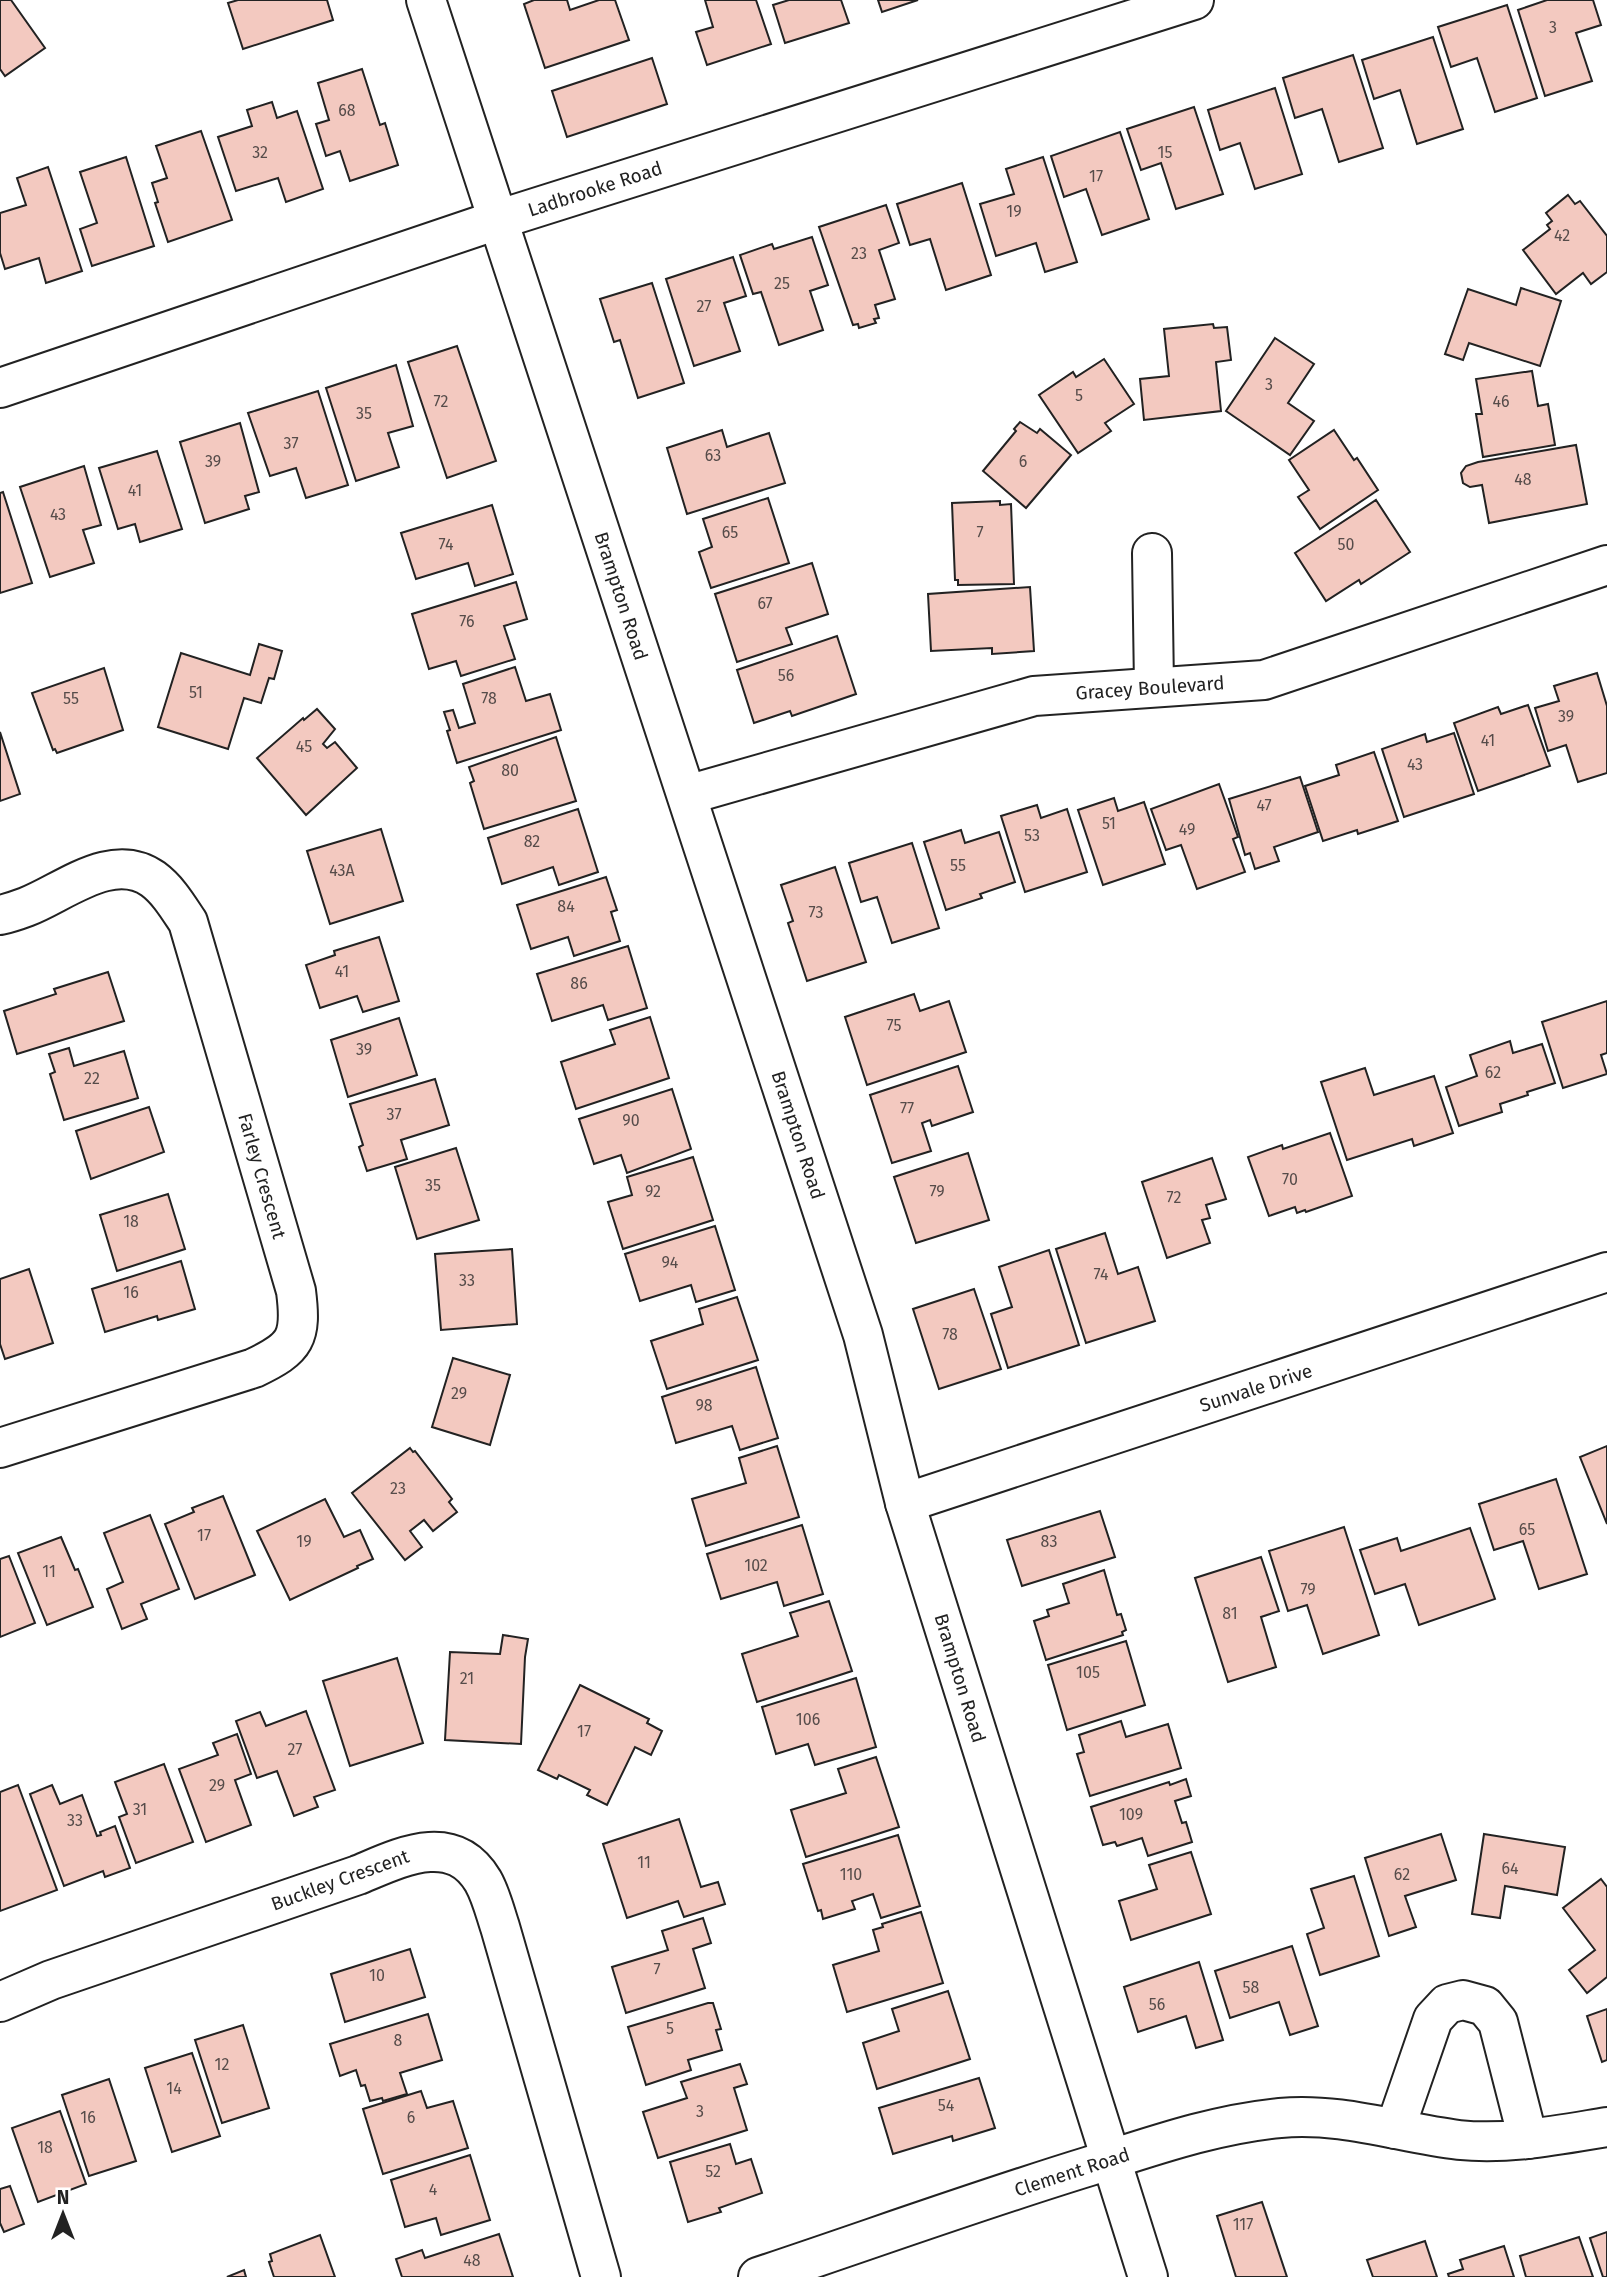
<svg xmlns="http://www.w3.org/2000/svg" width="1607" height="2277" font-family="'Fira Sans',sans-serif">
	<rect width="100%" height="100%" fill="#fff"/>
	<g fill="#f3c9c0" stroke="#222" stroke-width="2">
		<polygon points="0,0 11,0 45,48 5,76 0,69"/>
		<polygon points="238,0 327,0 333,20 243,49 228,3"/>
		<polygon points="534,0 567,0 570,10 599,0 615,0 629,40 545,68 524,4"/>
		<polygon points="705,0 756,0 771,44 707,65 696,32 713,27"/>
		<polygon points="789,0 841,0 849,23 785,43 773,5"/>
		<polygon points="878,0 918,0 882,12"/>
		<polygon points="1547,0 1593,0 1601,25 1576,33 1592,81 1545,96 1518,10"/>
		<polygon points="1507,5 1537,98 1495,112 1477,58 1451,67 1438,27"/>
		<polygon points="1433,37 1463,129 1417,144 1400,90 1374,99 1362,60"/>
		<polygon points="1353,55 1383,148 1339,162 1322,109 1295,118 1283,78"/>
		<polygon points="652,58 667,104 567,137 552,91"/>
		<polygon points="362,69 380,125 385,123 398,165 350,181 340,151 326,156 316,124 329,120 318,83"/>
		<polygon points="1275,88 1302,174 1255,189 1240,143 1220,150 1208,110"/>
		<polygon points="272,102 277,118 297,111 323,189 286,202 278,178 236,191 218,137 252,126 247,110"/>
		<polygon points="1194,107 1223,194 1176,209 1161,163 1141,170 1127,129"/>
		<polygon points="201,131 232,220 168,242 155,203 158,202 152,183 167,178 156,146"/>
		<polygon points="1120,132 1149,219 1102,235 1086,189 1064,197 1051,156"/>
		<polygon points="126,157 154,246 92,266 80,229 97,223 80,172"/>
		<polygon points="1043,157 1077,262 1045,272 1036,243 996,256 980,204 1014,194 1006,169"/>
		<polygon points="48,167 82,271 46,283 39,258 5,269 0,253 0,213 26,205 17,178"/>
		<polygon points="962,183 991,275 946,290 930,239 910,245 897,204"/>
		<polygon points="1568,195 1575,204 1580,201 1607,236 1607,272 1591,284 1583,273 1556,294 1523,250 1550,229 1547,225 1552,221 1546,213"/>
		<polygon points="886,205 899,243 879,250 895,299 875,305 879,318 874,319 876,323 859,328 858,324 853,325 819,227"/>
		<polygon points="812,237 828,285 810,291 823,330 779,345 761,292 753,294 740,255 772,244 774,249"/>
		<polygon points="733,257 746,296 724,303 740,351 694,366 666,279"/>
		<polygon points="652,283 684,383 638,398 620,340 614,342 600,299"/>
		<polygon points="1521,288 1561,301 1540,366 1469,343 1463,360 1445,354 1468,289 1516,305"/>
		<polygon points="1213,324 1214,328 1227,327 1231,360 1216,362 1221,411 1144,420 1140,379 1169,376 1164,329"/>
		<polygon points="1275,338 1314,364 1288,403 1314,421 1290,455 1226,411"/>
		<polygon points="457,346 496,461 447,478 408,362"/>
		<polygon points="1104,359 1134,404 1105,423 1111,431 1078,453 1039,395 1073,372 1076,377"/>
		<polygon points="396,365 413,426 388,433 399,467 356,481 326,388"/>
		<polygon points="1532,371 1538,406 1548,404 1555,445 1483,457 1476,414 1482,414 1476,379"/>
		<polygon points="318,391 348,485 306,498 296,468 270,476 248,413"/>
		<polygon points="1020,422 1037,433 1040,429 1071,455 1026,508 983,471 1016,431 1014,429"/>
		<polygon points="240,423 259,492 245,496 249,509 205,523 180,442"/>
		<polygon points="722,430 727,447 769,433 785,483 687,514 667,448"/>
		<polygon points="1334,430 1354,460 1357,458 1378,490 1320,529 1298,497 1309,490 1289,460"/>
		<polygon points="1576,445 1587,504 1489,523 1482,485 1470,487 1463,483 1461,473 1466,466 1478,462"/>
		<polygon points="157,451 182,529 140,542 135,524 118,529 99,468"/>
		<polygon points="84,466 101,525 83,530 94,563 50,577 20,487"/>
		<polygon points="3,492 32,583 0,593 0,493"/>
		<polygon points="768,498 789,563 711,588 699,552 712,547 703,519"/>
		<polygon points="1376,500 1410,552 1361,584 1359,580 1326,601 1295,553"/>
		<polygon points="1000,501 1000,505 1011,504 1014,584 958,585 958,580 955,580 952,503"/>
		<polygon points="492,505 513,574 475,586 468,563 416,579 401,533"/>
		<polygon points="812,563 828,614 786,628 792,644 737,662 715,594"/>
		<polygon points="516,582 527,619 504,626 515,659 461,676 456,661 429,669 412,614"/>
		<polygon points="1030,587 1034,651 992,654 992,648 931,651 928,594"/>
		<polygon points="837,636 856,694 792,716 790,711 754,723 737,670"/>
		<polygon points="259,644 282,651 274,679 269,678 261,703 244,698 228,749 158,727 181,653 250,675"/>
		<polygon points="515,667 526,701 550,694 561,730 457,763 447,731 450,730 444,712 453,710 459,728 475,723 463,684"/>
		<polygon points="104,668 123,730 57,753 55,749 53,750 32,693"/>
		<polygon points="1597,673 1607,706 1607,773 1578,782 1566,745 1548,751 1535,708 1559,701 1554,686"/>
		<polygon points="1528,705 1550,766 1478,791 1454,723 1498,707 1501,714"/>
		<polygon points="317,709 335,729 323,744 327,748 335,742 357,768 306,815 257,758 303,718 304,720"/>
		<polygon points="0,732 20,794 0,801"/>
		<polygon points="1454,733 1474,794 1404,817 1382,749 1425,734 1427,742"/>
		<polygon points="556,737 576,801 484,829 470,783 474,781 469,767"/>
		<polygon points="1374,752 1398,821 1358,834 1357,830 1323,841 1305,786 1339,775 1336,765"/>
		<polygon points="1300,777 1318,832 1274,847 1279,861 1255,869 1250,853 1245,855 1229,799"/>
		<polygon points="1219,784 1238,837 1233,839 1245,872 1197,889 1181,845 1166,850 1151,809"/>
		<polygon points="1114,798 1118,811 1144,802 1165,864 1103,885 1078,810"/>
		<polygon points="1037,805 1041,818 1067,809 1087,872 1025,892 1001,816"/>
		<polygon points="578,809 598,872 559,885 553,867 502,884 488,838"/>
		<polygon points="381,829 403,901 330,924 307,851"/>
		<polygon points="961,830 965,843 999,832 1015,882 980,894 982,898 946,910 924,842"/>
		<polygon points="912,843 939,928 892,943 877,897 861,902 849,863"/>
		<polygon points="835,867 866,962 807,981 788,923 793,921 781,885"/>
		<polygon points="606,877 617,910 611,912 620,941 574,956 568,937 531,949 517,905"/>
		<polygon points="379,937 399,1001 363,1012 357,996 320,1008 306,965 335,955 334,951"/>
		<polygon points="628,946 647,1008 608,1020 603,1005 552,1021 537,974"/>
		<polygon points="108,972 124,1021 17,1054 4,1011 56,994 54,989"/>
		<polygon points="914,994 920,1011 949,1001 966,1052 867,1085 845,1017"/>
		<polygon points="1607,1001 1607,1053 1601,1055 1607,1074 1563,1088 1542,1022"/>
		<polygon points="650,1017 669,1078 576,1109 561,1062 615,1044 610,1030"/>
		<polygon points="399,1018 417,1075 348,1097 331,1040"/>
		<polygon points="1510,1041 1513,1053 1542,1044 1555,1083 1527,1092 1528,1095 1500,1104 1502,1112 1459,1126 1446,1087 1477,1076 1470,1055"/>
		<polygon points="69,1048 74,1066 124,1051 138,1098 64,1120 50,1074 55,1072 49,1054"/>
		<polygon points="958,1066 973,1112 932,1126 930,1120 922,1123 931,1151 892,1163 870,1095"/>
		<polygon points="1365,1068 1374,1095 1434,1076 1453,1133 1414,1146 1412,1139 1347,1160 1321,1082"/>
		<polygon points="435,1079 449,1125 401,1140 407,1159 367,1171 359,1147 363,1145 350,1104"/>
		<polygon points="672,1089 691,1149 627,1173 621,1155 594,1164 579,1119"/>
		<polygon points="149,1107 164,1152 91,1179 76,1131"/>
		<polygon points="1330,1133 1352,1196 1306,1212 1305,1210 1297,1213 1295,1207 1269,1216 1248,1157 1282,1145 1283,1149"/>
		<polygon points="456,1148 479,1220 417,1239 395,1167"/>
		<polygon points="968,1153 989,1220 916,1243 894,1177"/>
		<polygon points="693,1157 713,1220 623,1249 608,1202 632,1195 627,1177"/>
		<polygon points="1212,1158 1226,1199 1206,1205 1210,1218 1202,1220 1210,1243 1167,1258 1142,1182"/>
		<polygon points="168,1194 185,1249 117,1271 100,1215"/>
		<polygon points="715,1226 735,1290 696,1302 691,1285 640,1301 625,1254"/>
		<polygon points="1105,1233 1118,1274 1138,1267 1155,1321 1086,1343 1056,1249"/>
		<polygon points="512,1249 517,1324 441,1330 435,1254"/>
		<polygon points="1049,1250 1079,1345 1008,1368 991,1314 1012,1307 999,1267"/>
		<polygon points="181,1261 195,1309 158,1320 157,1316 105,1332 92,1289"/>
		<polygon points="29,1269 53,1343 5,1359 0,1344 0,1279"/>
		<polygon points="974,1289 1001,1369 939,1389 913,1309"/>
		<polygon points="737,1297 758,1360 667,1389 651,1341 703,1324 699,1309"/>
		<polygon points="453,1358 510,1375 490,1445 432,1427"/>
		<polygon points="756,1367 778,1438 740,1450 732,1426 676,1443 662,1397"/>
		<polygon points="777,1446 799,1517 706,1546 692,1499 746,1483 739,1458"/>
		<polygon points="1607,1446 1607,1524 1580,1457"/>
		<polygon points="410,1448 413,1452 415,1451 452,1499 449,1502 457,1512 433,1531 424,1520 410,1531 422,1547 405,1560 352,1493"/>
		<polygon points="1556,1479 1587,1574 1539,1589 1523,1541 1494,1550 1479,1504"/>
		<polygon points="223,1496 255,1575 195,1599 165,1524 194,1512 192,1508"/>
		<polygon points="325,1499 344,1537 360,1530 373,1559 357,1566 358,1568 290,1600 257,1531"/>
		<polygon points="1100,1511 1115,1557 1022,1586 1007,1540"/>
		<polygon points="150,1515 179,1589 141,1604 147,1619 122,1629 107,1589 123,1582 104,1533"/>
		<polygon points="802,1525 823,1594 784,1606 777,1582 721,1599 707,1554"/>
		<polygon points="1344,1527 1379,1635 1323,1654 1307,1605 1288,1611 1269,1551"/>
		<polygon points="1470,1528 1495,1599 1419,1625 1405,1584 1375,1594 1360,1550 1397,1538 1401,1551"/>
		<polygon points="61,1537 75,1570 78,1569 93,1607 47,1625 18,1553"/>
		<polygon points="9,1556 35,1623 0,1637 0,1559"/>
		<polygon points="1261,1557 1279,1611 1261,1617 1276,1667 1228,1682 1195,1578"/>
		<polygon points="1104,1570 1117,1615 1121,1614 1126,1630 1122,1632 1123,1635 1046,1660 1034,1621 1049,1616 1047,1610 1069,1603 1063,1584"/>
		<polygon points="829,1601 852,1671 757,1702 742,1654 798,1636 790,1613"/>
		<polygon points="503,1635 528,1639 525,1657 521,1744 445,1740 450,1652 500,1654"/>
		<polygon points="1126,1641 1145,1705 1067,1730 1048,1665"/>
		<polygon points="397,1658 423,1743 350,1766 323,1681"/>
		<polygon points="856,1678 876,1747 815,1765 808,1744 776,1754 762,1707"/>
		<polygon points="580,1685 649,1719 647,1723 662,1731 651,1755 635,1747 607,1805 587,1795 590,1790 559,1775 557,1779 538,1770"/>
		<polygon points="306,1711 335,1790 314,1797 318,1807 294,1816 277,1771 257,1778 236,1721 260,1712 266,1726"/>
		<polygon points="1121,1721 1126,1737 1168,1724 1181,1768 1090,1796 1077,1754 1084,1752 1079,1735"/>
		<polygon points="237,1734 251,1774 235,1780 251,1825 206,1842 179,1769 218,1755 213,1743"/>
		<polygon points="876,1757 899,1827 806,1857 791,1810 846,1793 838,1769"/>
		<polygon points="164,1764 193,1842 136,1863 119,1817 127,1814 115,1782"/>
		<polygon points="1186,1779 1191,1796 1175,1801 1182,1823 1186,1822 1192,1842 1148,1856 1142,1838 1117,1846 1115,1842 1103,1845 1091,1807 1169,1782 1170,1785"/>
		<polygon points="18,1785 57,1890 0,1911 0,1792"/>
		<polygon points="52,1785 60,1804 82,1795 97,1836 101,1835 100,1832 115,1826 130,1868 105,1877 103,1871 64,1886 30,1794"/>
		<polygon points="679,1819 701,1887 718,1882 725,1904 684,1917 678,1901 627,1918 603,1844"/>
		<polygon points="1441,1834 1456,1880 1405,1896 1416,1927 1389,1936 1365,1858"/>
		<polygon points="1484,1834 1565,1847 1557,1895 1505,1886 1500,1918 1472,1914"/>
		<polygon points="898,1835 920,1906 881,1918 873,1894 852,1901 855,1909 823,1919 821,1910 818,1911 803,1864"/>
		<polygon points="1191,1852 1211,1914 1131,1940 1119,1901 1157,1889 1149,1865"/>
		<polygon points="1354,1876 1379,1956 1320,1975 1307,1934 1324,1928 1311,1889"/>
		<polygon points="1601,1879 1607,1887 1607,1977 1587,1993 1569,1970 1595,1950 1563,1908"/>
		<polygon points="921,1912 943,1983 847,2012 833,1965 879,1951 873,1930 883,1927 882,1924"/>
		<polygon points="703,1918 711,1943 693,1949 705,1988 626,2013 612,1967 668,1950 662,1931"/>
		<polygon points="1292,1946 1318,2026 1290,2035 1279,2002 1230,2018 1215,1971"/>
		<polygon points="410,1949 425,1997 345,2022 331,1974"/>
		<polygon points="1199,1962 1223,2040 1196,2048 1186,2016 1138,2032 1124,1987"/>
		<polygon points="948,1991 970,2059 877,2089 863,2043 899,2031 892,2009"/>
		<polygon points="708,2003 713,2003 721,2029 716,2030 722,2050 688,2060 691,2070 646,2085 628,2027"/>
		<polygon points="1607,2009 1607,2060 1602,2062 1587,2016"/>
		<polygon points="428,2014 442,2060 400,2073 407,2094 383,2101 382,2098 370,2101 365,2085 361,2086 356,2070 340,2076 330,2044"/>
		<polygon points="243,2025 269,2108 222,2123 195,2040"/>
		<polygon points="192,2053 220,2136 172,2152 145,2068"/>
		<polygon points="740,2064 747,2084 734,2088 747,2130 658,2158 643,2112 687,2098 681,2082"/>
		<polygon points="979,2078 995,2128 953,2141 952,2136 893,2154 879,2108"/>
		<polygon points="109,2079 136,2161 89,2176 62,2095"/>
		<polygon points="421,2091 427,2108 453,2101 468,2148 383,2174 363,2109"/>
		<polygon points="60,2111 86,2184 38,2202 12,2128"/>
		<polygon points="730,2144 736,2164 751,2159 762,2193 719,2208 721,2212 688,2222 670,2162"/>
		<polygon points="470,2155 490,2220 441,2235 436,2218 405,2227 391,2180"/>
		<polygon points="10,2186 24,2224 4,2232 0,2223 0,2189"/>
		<polygon points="1262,2202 1287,2277 1236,2277 1217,2216"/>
		<polygon points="1607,2232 1607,2277 1603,2277 1590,2238"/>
		<polygon points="499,2234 513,2277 402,2277 396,2259 422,2250 425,2258"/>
		<polygon points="320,2235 335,2277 274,2277 269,2262 272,2261 270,2254"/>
		<polygon points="1579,2237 1593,2277 1526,2277 1520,2256"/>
		<polygon points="1425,2241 1437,2277 1373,2277 1367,2260"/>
		<polygon points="1504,2246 1514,2277 1449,2277 1448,2274 1463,2269 1460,2260"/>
		<polygon points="244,2270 246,2277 227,2277"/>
	</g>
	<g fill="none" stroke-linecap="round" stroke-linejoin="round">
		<g stroke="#222" stroke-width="42">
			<g id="minor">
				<polyline points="426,0 863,1335 905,1503 1148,2277"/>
				<polyline points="0,388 497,220 1194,0"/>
				<polyline points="1152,553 1154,686"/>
				<polyline points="687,795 1034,696 1264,680 1607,565"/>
				<path d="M0,915C9,913 18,910 26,907C63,893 112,850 153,879C168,890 178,907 188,922L296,1291C302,1338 296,1348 254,1368L0,1448"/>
				<polyline points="905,1503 1607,1272"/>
				<path d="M0,2002L51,1980L358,1875C399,1858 452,1830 483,1881C491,1895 495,1912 500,1927L601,2277"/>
				<polyline points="1395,2129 1433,2019 1447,2004 1463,2000 1485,2006 1498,2022 1528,2139"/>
				<path d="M758,2277C869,2240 979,2200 1090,2166C1153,2146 1215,2124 1280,2118C1341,2112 1400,2133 1459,2140C1509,2145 1558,2135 1607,2127"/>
			</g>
		</g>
		<use href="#minor" stroke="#fff" stroke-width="38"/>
	</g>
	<g text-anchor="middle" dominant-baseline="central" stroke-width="5" stroke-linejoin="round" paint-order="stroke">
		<g font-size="16" fill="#564c4a">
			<text x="1553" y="27">3</text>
			<text x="347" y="110">68</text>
			<text x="260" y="152">32</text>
			<text x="1165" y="152">15</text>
			<text x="1096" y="176">17</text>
			<text x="1014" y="211">19</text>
			<text x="1562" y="235">42</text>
			<text x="859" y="253">23</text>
			<text x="782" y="283">25</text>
			<text x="704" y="306">27</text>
			<text x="1269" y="384">3</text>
			<text x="1079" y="395">5</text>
			<text x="441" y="401">72</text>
			<text x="1501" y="401">46</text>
			<text x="364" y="413">35</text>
			<text x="291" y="443">37</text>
			<text x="713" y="455">63</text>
			<text x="213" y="461">39</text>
			<text x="1023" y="461">6</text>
			<text x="1523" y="479">48</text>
			<text x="135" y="490">41</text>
			<text x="58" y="514">43</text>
			<text x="730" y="532">65</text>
			<text x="980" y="532">7</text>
			<text x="446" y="544">74</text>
			<text x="1346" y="544">50</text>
			<text x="765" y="603">67</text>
			<text x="467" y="621">76</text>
			<text x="786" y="675">56</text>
			<text x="196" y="692">51</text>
			<text x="71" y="698">55</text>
			<text x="489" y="698">78</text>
			<text x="1566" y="716">39</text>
			<text x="1488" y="740">41</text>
			<text x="304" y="746">45</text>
			<text x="1415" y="764">43</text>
			<text x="510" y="770">80</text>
			<text x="1264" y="805">47</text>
			<text x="1109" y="823">51</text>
			<text x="1187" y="829">49</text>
			<text x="1032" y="835">53</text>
			<text x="532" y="841">82</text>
			<text x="958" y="865">55</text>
			<text x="342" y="870">43A</text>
			<text x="566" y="906">84</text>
			<text x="816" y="912">73</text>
			<text x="342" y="971">41</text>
			<text x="579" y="983">86</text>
			<text x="894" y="1025">75</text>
			<text x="364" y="1049">39</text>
			<text x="1493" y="1072">62</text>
			<text x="92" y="1078">22</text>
			<text x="907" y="1108">77</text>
			<text x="394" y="1114">37</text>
			<text x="631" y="1120">90</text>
			<text x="1290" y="1179">70</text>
			<text x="433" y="1185">35</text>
			<text x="653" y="1191">92</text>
			<text x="937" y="1191">79</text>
			<text x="1174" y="1197">72</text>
			<text x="131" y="1221">18</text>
			<text x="670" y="1262">94</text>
			<text x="1101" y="1274">74</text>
			<text x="467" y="1280">33</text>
			<text x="131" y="1292">16</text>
			<text x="950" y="1334">78</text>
			<text x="459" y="1393">29</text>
			<text x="704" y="1405">98</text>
			<text x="398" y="1488">23</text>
			<text x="1527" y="1529">65</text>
			<text x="204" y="1535">17</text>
			<text x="304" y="1541">19</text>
			<text x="1049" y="1541">83</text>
			<text x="756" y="1565">102</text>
			<text x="49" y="1571">11</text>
			<text x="1308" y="1589">79</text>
			<text x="1230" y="1613">81</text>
			<text x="1088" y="1672">105</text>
			<text x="467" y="1678">21</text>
			<text x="808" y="1719">106</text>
			<text x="584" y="1731">17</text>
			<text x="295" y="1749">27</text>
			<text x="217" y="1785">29</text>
			<text x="140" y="1809">31</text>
			<text x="1131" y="1814">109</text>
			<text x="75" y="1820">33</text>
			<text x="644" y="1862">11</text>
			<text x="1510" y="1868">64</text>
			<text x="851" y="1874">110</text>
			<text x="1402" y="1874">62</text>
			<text x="657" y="1969">7</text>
			<text x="377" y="1975">10</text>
			<text x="1251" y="1987">58</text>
			<text x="1157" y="2004">56</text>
			<text x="670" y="2028">5</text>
			<text x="398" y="2040">8</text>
			<text x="222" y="2064">12</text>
			<text x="174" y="2088">14</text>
			<text x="946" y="2105">54</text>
			<text x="700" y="2111">3</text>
			<text x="88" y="2117">16</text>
			<text x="411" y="2117">6</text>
			<text x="45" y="2147">18</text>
			<text x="713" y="2171">52</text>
			<text x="433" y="2189">4</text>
			<text x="1243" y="2224">117</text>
			<text x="472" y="2260">48</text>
		</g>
		<g font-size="19" fill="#222" stroke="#fff">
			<text transform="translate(595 189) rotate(-18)">Ladbrooke Road</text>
			<text transform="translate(621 596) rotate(72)">Brampton Road</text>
			<text transform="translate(1150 688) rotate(-4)">Gracey Boulevard</text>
			<text transform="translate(798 1135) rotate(72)">Brampton Road</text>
			<text transform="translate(262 1176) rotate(74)">Farley Crescent</text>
			<text transform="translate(1256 1388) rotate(-18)">Sunvale Drive</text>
			<text transform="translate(960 1678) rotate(73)">Brampton Road</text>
			<text transform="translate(340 1880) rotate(-20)">Buckley Crescent</text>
			<text transform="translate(1072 2172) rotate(-18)">Clement Road</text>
		</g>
	</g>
	<g transform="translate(63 2214)" stroke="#ffffff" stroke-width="5" paint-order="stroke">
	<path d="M0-5L12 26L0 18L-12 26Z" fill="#222222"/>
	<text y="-10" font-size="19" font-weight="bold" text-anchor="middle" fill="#222222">N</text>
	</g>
</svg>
